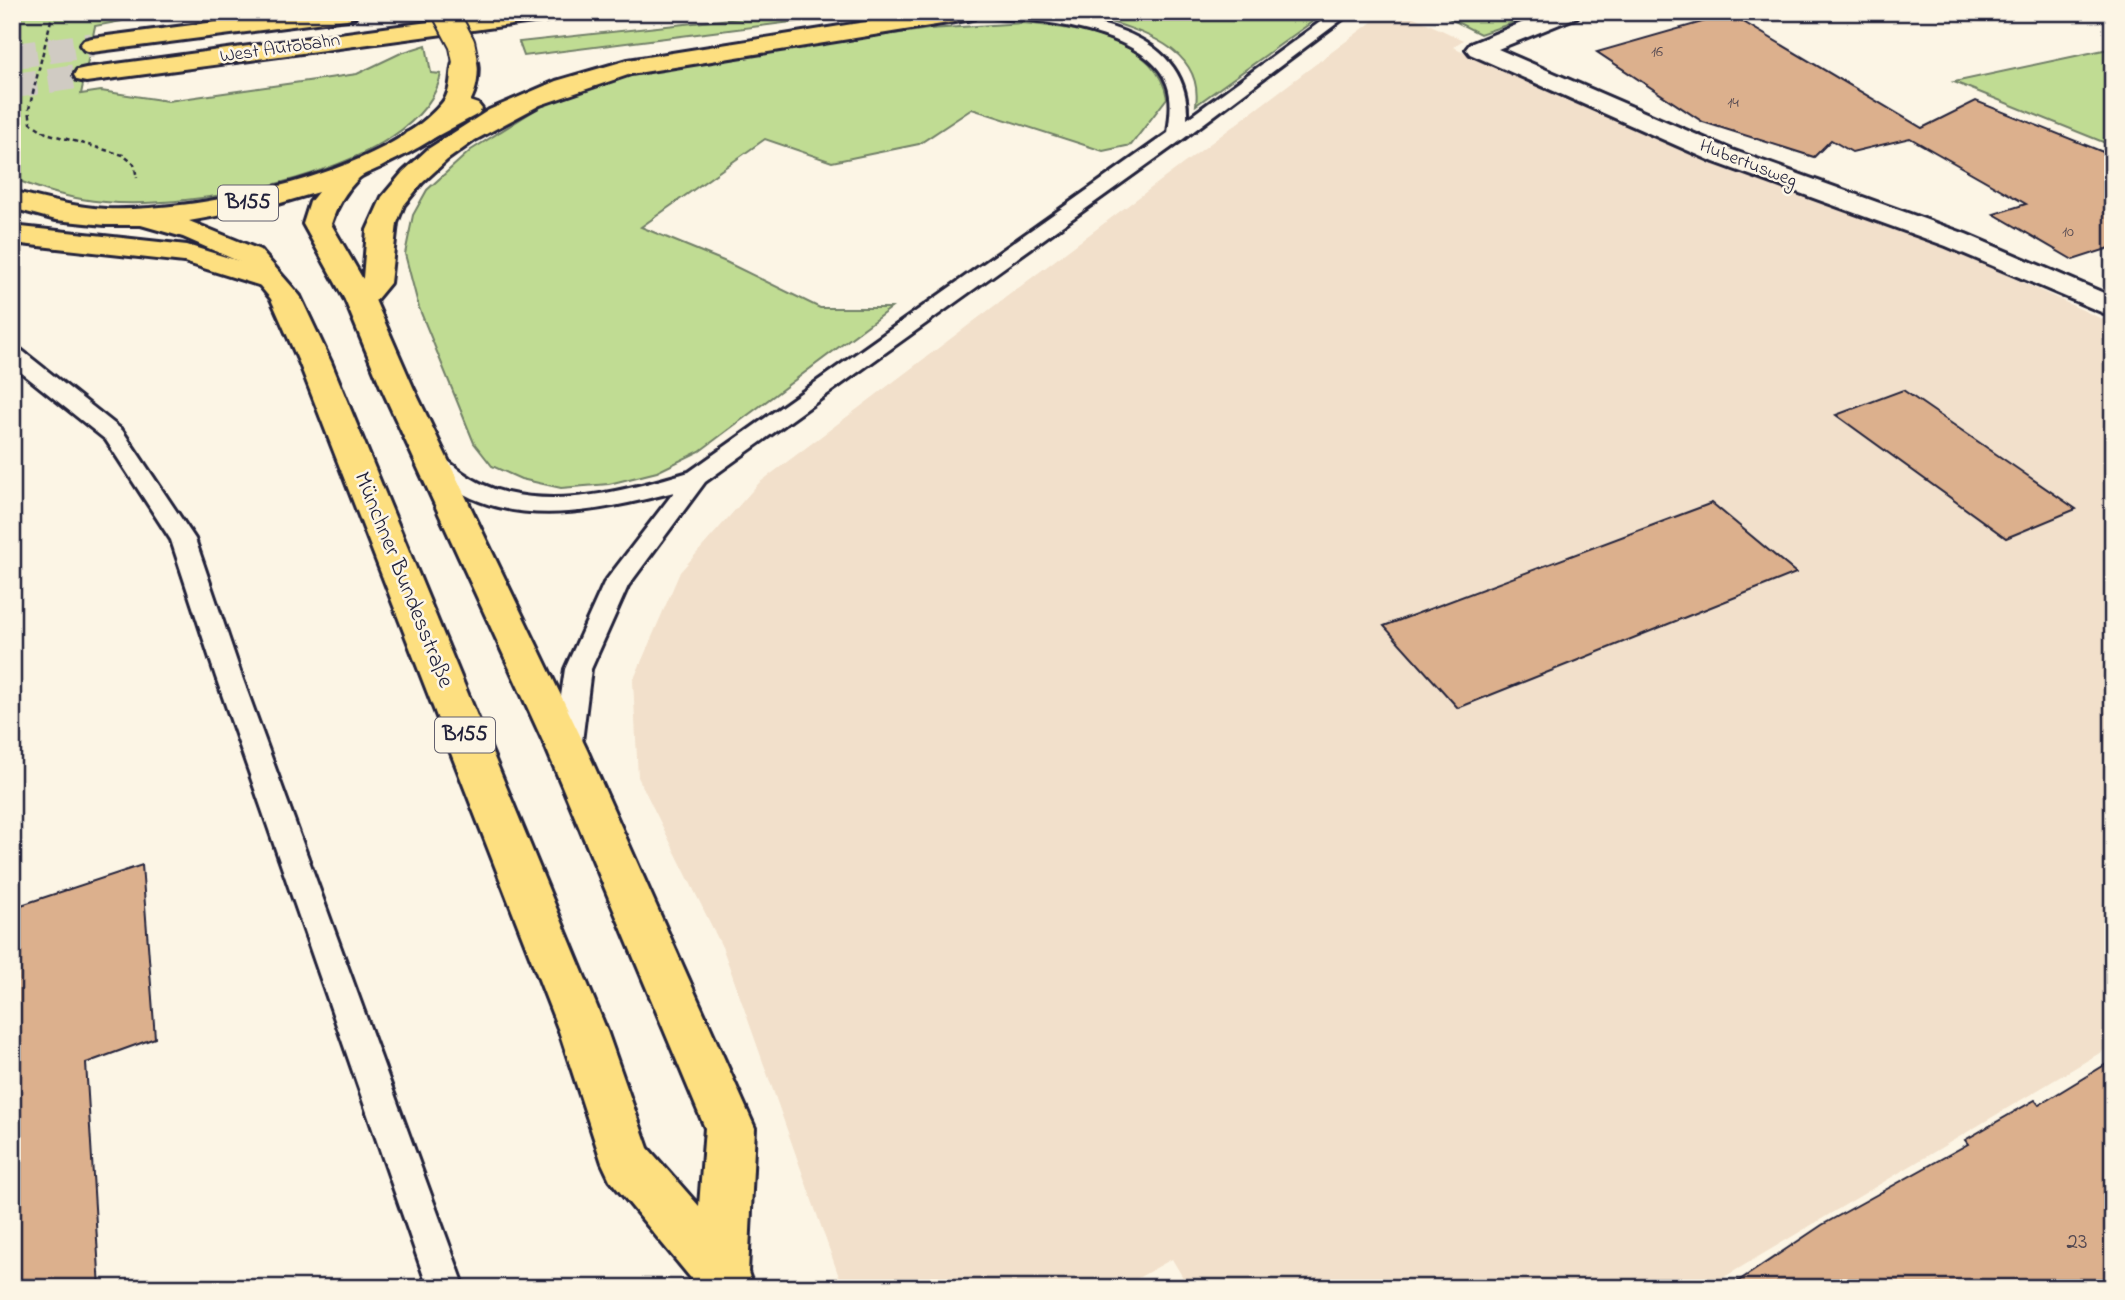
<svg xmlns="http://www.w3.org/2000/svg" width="2125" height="1300" font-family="'Indie Flower',sans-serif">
	<rect width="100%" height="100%" fill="#fcf5e5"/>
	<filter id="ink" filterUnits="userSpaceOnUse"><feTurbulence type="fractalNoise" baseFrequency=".0143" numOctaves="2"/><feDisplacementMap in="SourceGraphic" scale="14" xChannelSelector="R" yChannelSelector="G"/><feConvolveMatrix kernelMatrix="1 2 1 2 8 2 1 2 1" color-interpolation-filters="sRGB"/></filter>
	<g filter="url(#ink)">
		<polygon fill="#f2e0cb" points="1385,12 1403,12 1463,40 1453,47 1580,104 1715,160 1948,248 2113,324 2113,1045 1706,1288 1189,1288 1172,1259 1120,1288 843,1288 723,949 638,777 633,681 680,572 759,483"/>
		<g fill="#c0dc93" stroke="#717f67" stroke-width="2">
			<path d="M12,12H138L121,21L95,26L81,94L101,91L168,101L357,74L401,53L426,45L431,73L441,74C422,172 188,211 105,202C70,199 44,191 12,178Z"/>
			<polygon points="795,12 871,12 524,56 519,42"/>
			<path d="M1076,12H1300L1319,17L1196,105C1205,41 1122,26 1076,12Z"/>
			<polygon points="1437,12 1544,12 1480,34"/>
			<path d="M1023,23C1073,28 1157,37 1167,98L1131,145L1103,151L972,109L919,144L832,162L765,139L641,227L726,262L820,308H891L700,451L657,472L609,484L561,488L521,479L492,466L474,443L419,308L405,254L413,215L427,190L471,150L538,108L590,86L668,66L929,29Z"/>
			<polygon points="2113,48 2113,146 1954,82"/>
		</g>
		<g fill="#dcb08d" stroke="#22223b" stroke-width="2">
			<polygon points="1730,14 1922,128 1976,101 2113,156 2113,247 2073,260 1994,214 2026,204 1910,138 1852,152 1831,140 1814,157 1703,122 1597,52"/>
			<polygon points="1903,390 2076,509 2006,538 1836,415"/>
			<polygon points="1712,503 1796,573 1458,708 1384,626"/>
			<polygon points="142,865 155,1038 86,1063 100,1288 12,1288 12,908"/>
			<polygon points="2113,1060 2113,1275 2092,1288 1728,1288 1822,1225 1968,1144 1965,1140 2035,1100 2039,1105"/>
		</g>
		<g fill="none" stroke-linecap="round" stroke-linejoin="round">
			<g stroke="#d0cbc3" stroke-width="25" stroke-dasharray="25 12" stroke-linecap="butt">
				<polyline points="12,56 92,45"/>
				<polyline points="12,86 86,75"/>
			</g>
			<g stroke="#22223b" stroke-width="6">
				<g id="service">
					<path d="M983,12C1055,12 1192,19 1187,119L1334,12H1352L1183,139L705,482L628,586L591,669L581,750L577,758L567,761L557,758L553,750L565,669L604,583L674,492C601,511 512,531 446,483C437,477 427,471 421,462L425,457C430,455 435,454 441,457C448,460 456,468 463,473C476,482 491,489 507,493C567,507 631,489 689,472L1168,133C1170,117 1173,100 1167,84C1152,40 1071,25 1030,20C1017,19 993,21 983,12Z"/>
					<polygon points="12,348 20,349 122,430 195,539 242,677 465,1288 428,1288 216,677 171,540 106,440 12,365"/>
				</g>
			</g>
			<g stroke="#22223b" stroke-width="6">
				<polygon id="minor" points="1548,12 1580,12 1577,17 1498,49 1732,150 1966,234 2113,297 2113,317 1946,246 1714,162 1470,54 1466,49 1470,44"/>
			</g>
			<g stroke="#22223b" stroke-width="6">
				<path id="primary" d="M465,52L473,54C479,61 478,71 477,80C472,124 418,148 383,166C376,170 365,173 359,178C345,192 337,205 331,224L375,300L413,387L587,750L755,1128L748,1272L752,1284L751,1288H699L610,1180L602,1163L559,1031L299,362L271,299L240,262L183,237L141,225H105L56,220L12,208V191C44,199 73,207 106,209C197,212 381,176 442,103C455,88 447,68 457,54ZM318,192L310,202L303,224L345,300L381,387L547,750L705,1128L699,1206L648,1148L607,1031L331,362L300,296L260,250L189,221L267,207Z"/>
			</g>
			<g stroke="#22223b" stroke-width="6">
				<g id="motorway">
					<polygon points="292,12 358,12 355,17 347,19 92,52 84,50 80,45 84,40 92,38"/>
					<polygon points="503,12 567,12 564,17 556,19 86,82 77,80 74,75 77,70 86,68"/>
					<polygon points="928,12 978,13 975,18 967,20 631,74 540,105 475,140 447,160 422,183 404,205 397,223 390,283 371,306 360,309 349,306 345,300 363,278 367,230 382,197 403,172 428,149 489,110 556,81 628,60"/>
					<polygon points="469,101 478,104 482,109 478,114 424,143 415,146 406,143 402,138 406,133"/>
					<polygon points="12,226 187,245 278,273 283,279 278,285 268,288 184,262 12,243"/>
				</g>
			</g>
			<polyline stroke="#22223b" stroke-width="2.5" stroke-dasharray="4.5 3.5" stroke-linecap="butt" points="53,12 29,109 31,123 46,133 123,155 134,164 137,178"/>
			<use href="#service" fill="#fcf5e5" fill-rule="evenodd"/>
			<use href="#minor" fill="#fcf5e5" fill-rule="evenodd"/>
			<use href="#primary" fill="#fddf80" fill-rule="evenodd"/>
			<use href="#motorway" fill="#fddf80" fill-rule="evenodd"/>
			<g stroke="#22223b" stroke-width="29" stroke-linecap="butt">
				<polyline id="primary-bridge" points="445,12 462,44 465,59"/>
			</g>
			<use href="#primary-bridge" stroke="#fddf80" stroke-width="25"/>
		</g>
	</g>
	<g text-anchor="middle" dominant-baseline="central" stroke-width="5" stroke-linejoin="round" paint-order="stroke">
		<g font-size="16" fill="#504650">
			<text x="1657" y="52">16</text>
			<text x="1733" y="103">14</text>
			<text x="2068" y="232">10</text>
		</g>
		<g font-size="19" fill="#22223b" stroke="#fcf5e5">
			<text transform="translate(280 49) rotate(-8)">West Autobahn</text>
			<text transform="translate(1748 164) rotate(21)">Hubertusweg</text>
		</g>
		<g fill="#fcf5e5" stroke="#63616e" stroke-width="2">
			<rect x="218" y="185.5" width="60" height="35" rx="5"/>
			<rect x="435" y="717.5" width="60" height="35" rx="5"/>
		</g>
		<g font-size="21" font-weight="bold" fill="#22223b">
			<text x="248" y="203">B155</text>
			<text x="465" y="735">B155</text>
		</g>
		<g font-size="23" fill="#22223b" stroke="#fcf5e5">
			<text transform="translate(403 580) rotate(68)">Münchner Bundesstraße</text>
		</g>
		<g font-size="23" fill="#504650">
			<text x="2077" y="1242">23</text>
		</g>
	</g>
	<rect width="2125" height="1300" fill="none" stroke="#fcf5e5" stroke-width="42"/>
	<rect x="21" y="21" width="2083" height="1258" fill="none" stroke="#22223b" stroke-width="2.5" filter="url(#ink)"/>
</svg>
